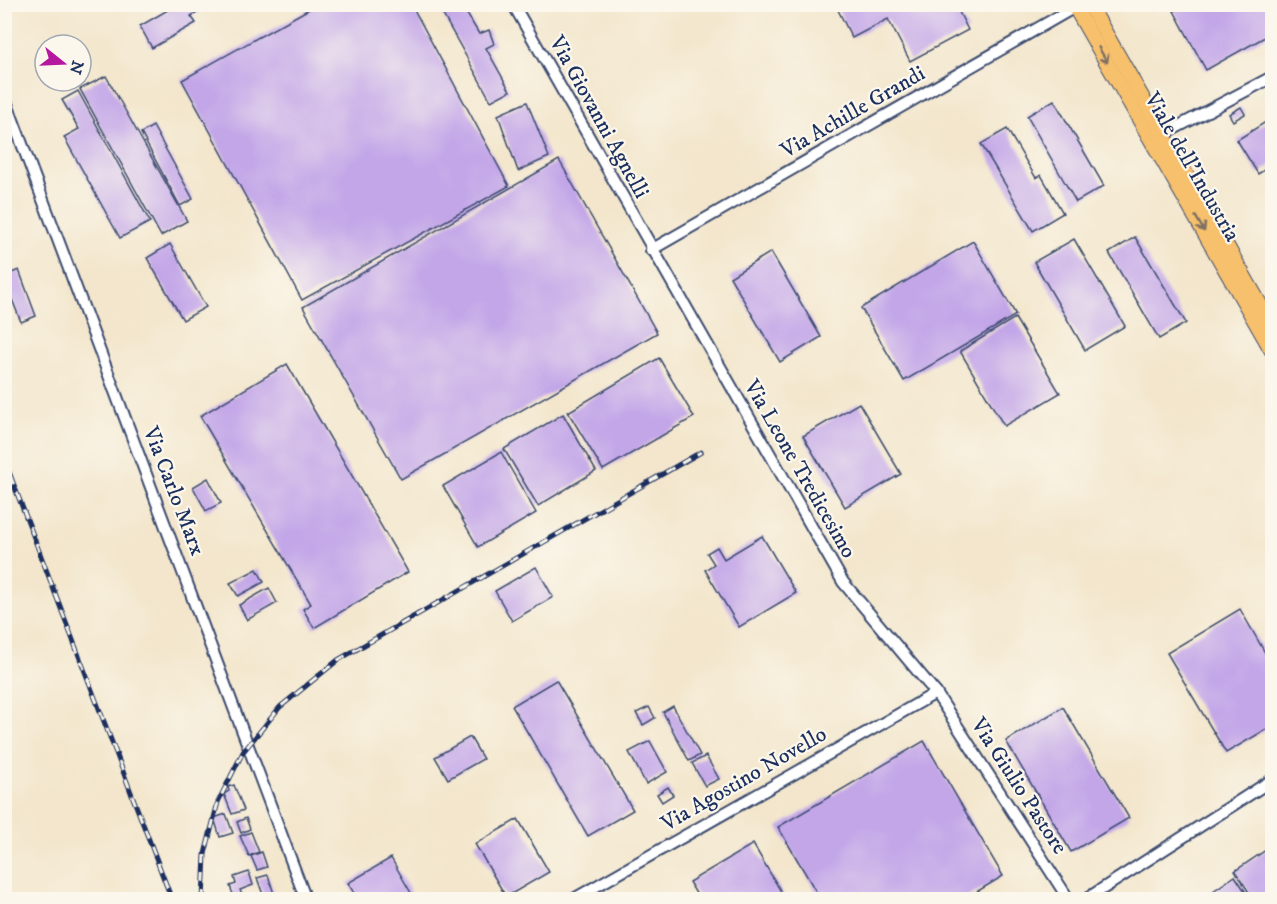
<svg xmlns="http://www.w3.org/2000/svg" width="1277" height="904" font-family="'IM FELL DW Pica',serif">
	<rect width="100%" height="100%" fill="#fbf7ec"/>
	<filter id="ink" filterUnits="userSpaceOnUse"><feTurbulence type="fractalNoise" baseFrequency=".0167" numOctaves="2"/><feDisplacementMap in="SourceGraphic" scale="12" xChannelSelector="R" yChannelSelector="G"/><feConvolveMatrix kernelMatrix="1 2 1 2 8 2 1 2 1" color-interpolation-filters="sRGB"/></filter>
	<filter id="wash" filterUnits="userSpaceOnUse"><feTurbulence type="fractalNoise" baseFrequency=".008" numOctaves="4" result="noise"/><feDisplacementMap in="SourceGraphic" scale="24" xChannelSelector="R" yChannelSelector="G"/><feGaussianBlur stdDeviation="1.35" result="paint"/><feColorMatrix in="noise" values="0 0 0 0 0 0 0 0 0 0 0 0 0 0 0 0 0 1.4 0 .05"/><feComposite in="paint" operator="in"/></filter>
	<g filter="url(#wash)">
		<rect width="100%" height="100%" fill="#f3e6cc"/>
		<g id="blocks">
			<g fill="#c2a6e8">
				<polygon points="178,4 212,4 191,16 196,23 152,48 140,26"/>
				<polygon points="318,4 411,4 509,186 302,300 182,80"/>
				<polygon points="437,4 461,4 479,34 489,30 494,44 486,48 510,91 491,101"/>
				<polygon points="835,4 955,4 968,30 910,61 888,19 852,38"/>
				<polygon points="1186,4 1272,4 1272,33 1206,70 1174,11"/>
				<polygon points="106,76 187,221 161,236 80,89"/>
				<polygon points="78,91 150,222 120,238 64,137 79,129 62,100"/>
				<polygon points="1054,100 1104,186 1076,202 1027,116"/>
				<polygon points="527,102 549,157 518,171 498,115"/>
				<polygon points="1241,107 1245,114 1233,121 1229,114"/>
				<polygon points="1272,118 1272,165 1258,174 1237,140"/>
				<polygon points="153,126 193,199 180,206 141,133"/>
				<polygon points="1007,129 1036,178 1041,175 1063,213 1033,231 981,144"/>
				<polygon points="559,160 657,333 401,479 303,307"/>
				<polygon points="1135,237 1186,323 1159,339 1109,253"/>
				<polygon points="1074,239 1125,326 1085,350 1034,262"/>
				<polygon points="973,241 1016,315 904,381 861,308"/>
				<polygon points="170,244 206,307 183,320 147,258"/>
				<polygon points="771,252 821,337 780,362 730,277"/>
				<polygon points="19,270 36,316 21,322 4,279 4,276"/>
				<polygon points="1015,318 1060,393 1004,426 960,351"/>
				<polygon points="659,358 694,417 603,470 568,412"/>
				<polygon points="287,364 408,572 314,628 303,609 311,604 200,416"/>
				<polygon points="859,403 901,474 845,507 803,436"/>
				<polygon points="563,414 596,471 538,506 504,449"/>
				<polygon points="501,452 536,513 478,547 443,486"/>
				<polygon points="208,478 221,503 206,511 193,487"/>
				<polygon points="762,536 796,593 739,627 705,570 714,564 707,553 717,547 724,559"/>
				<polygon points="536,567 553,597 512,621 495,591"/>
				<polygon points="257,569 264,582 238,596 230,583"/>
				<polygon points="269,588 277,603 247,620 239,605"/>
				<polygon points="1240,609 1272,665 1272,726 1226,753 1167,653"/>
				<polygon points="556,680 633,810 588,836 512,706"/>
				<polygon points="673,706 700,755 689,761 663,712"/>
				<polygon points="649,707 655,718 643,725 636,713"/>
				<polygon points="1063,707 1129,818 1071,852 1006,741"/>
				<polygon points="470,737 483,759 448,779 435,757"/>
				<polygon points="650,741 667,772 646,784 629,752"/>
				<polygon points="924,741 1003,876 963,900 821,900 778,827"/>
				<polygon points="706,756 719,779 705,786 692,763"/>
				<polygon points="234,785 244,810 232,814 224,794 229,791 228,787"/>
				<polygon points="668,787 673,795 662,802 657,794"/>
				<polygon points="226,814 233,833 220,837 214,818"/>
				<polygon points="246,818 250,829 241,833 237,822"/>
				<polygon points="518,819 549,872 506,897 475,844"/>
				<polygon points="251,832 259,852 249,856 240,836"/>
				<polygon points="753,844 786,900 700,900 689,882"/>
				<polygon points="1272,846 1272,900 1254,900 1235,871"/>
				<polygon points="262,852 267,867 257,870 251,856"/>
				<polygon points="391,858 415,900 358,900 348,883"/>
				<polygon points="249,872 253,885 240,890 244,900 235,900 230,886 236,884 234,877"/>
				<polygon points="268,875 275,897 265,900 257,878"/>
				<polygon points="1235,876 1251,900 1200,900"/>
			</g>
		</g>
	</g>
	<g filter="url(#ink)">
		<use href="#blocks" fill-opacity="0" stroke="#3b4a6e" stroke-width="1.5"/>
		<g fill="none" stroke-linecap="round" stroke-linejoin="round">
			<g stroke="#3b4a6e" stroke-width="14">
				<g id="minor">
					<polyline points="513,4 843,582 936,693 1069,900"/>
					<polyline points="4,7 8,4"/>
					<polyline points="4,96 306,900"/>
					<polyline points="1164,134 1272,77"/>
					<polyline points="651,250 1075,7"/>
					<polyline points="572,900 936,693"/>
					<polyline points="1085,900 1272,780"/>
				</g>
			</g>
			<g stroke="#3b4a6e" stroke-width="16">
				<g id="major">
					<polyline points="1073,4 1272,351"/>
					<polyline points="1089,4 1272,325"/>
				</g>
			</g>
			<use href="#minor" stroke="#fff" stroke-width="10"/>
			<use href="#major" stroke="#f7c06c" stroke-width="14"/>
			<g stroke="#1b2f5e" stroke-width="5">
				<g id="rail">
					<polyline points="4,459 172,900"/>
					<polyline points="203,900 205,854 218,802 243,752 280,707 338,660 701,452"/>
				</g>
			</g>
			<use href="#rail" stroke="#fbf7ec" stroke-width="3" stroke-dasharray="9" stroke-linecap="butt"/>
		</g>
		<defs><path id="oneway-shaft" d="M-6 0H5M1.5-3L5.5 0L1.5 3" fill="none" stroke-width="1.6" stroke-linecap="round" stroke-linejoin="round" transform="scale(1.5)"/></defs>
		<g stroke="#7e7064">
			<use href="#oneway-shaft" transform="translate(1103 55) rotate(60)"/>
			<use href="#oneway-shaft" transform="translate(1200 224) rotate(60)"/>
		</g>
	</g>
	<g text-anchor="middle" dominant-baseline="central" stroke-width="4.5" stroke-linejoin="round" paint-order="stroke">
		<g font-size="22" fill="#1b2f5e" stroke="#fbf7ec">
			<text transform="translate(853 112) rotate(-30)">Via Achille Grandi</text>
			<text transform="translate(599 117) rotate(61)">Via Giovanni Agnelli</text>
			<text transform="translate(1192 167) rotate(60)">Viale dell'Industria</text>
			<text transform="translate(800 469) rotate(60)">Via Leone Tredicesimo</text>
			<text transform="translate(174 491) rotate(69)">Via Carlo Marx</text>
			<text transform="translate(744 779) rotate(-30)">Via Agostino Novello</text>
			<text transform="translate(1019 786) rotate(57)">Via Giulio Pastore</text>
		</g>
	</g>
	<rect width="1277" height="904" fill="none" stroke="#fbf7ec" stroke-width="24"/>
	<g transform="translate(63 63) rotate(108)"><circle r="28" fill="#fbf7ec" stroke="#a1a7b3" stroke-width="1.5"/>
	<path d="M0-4.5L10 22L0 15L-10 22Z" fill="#b5179e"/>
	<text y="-9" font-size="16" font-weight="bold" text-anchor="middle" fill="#1b2f5e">N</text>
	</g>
</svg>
